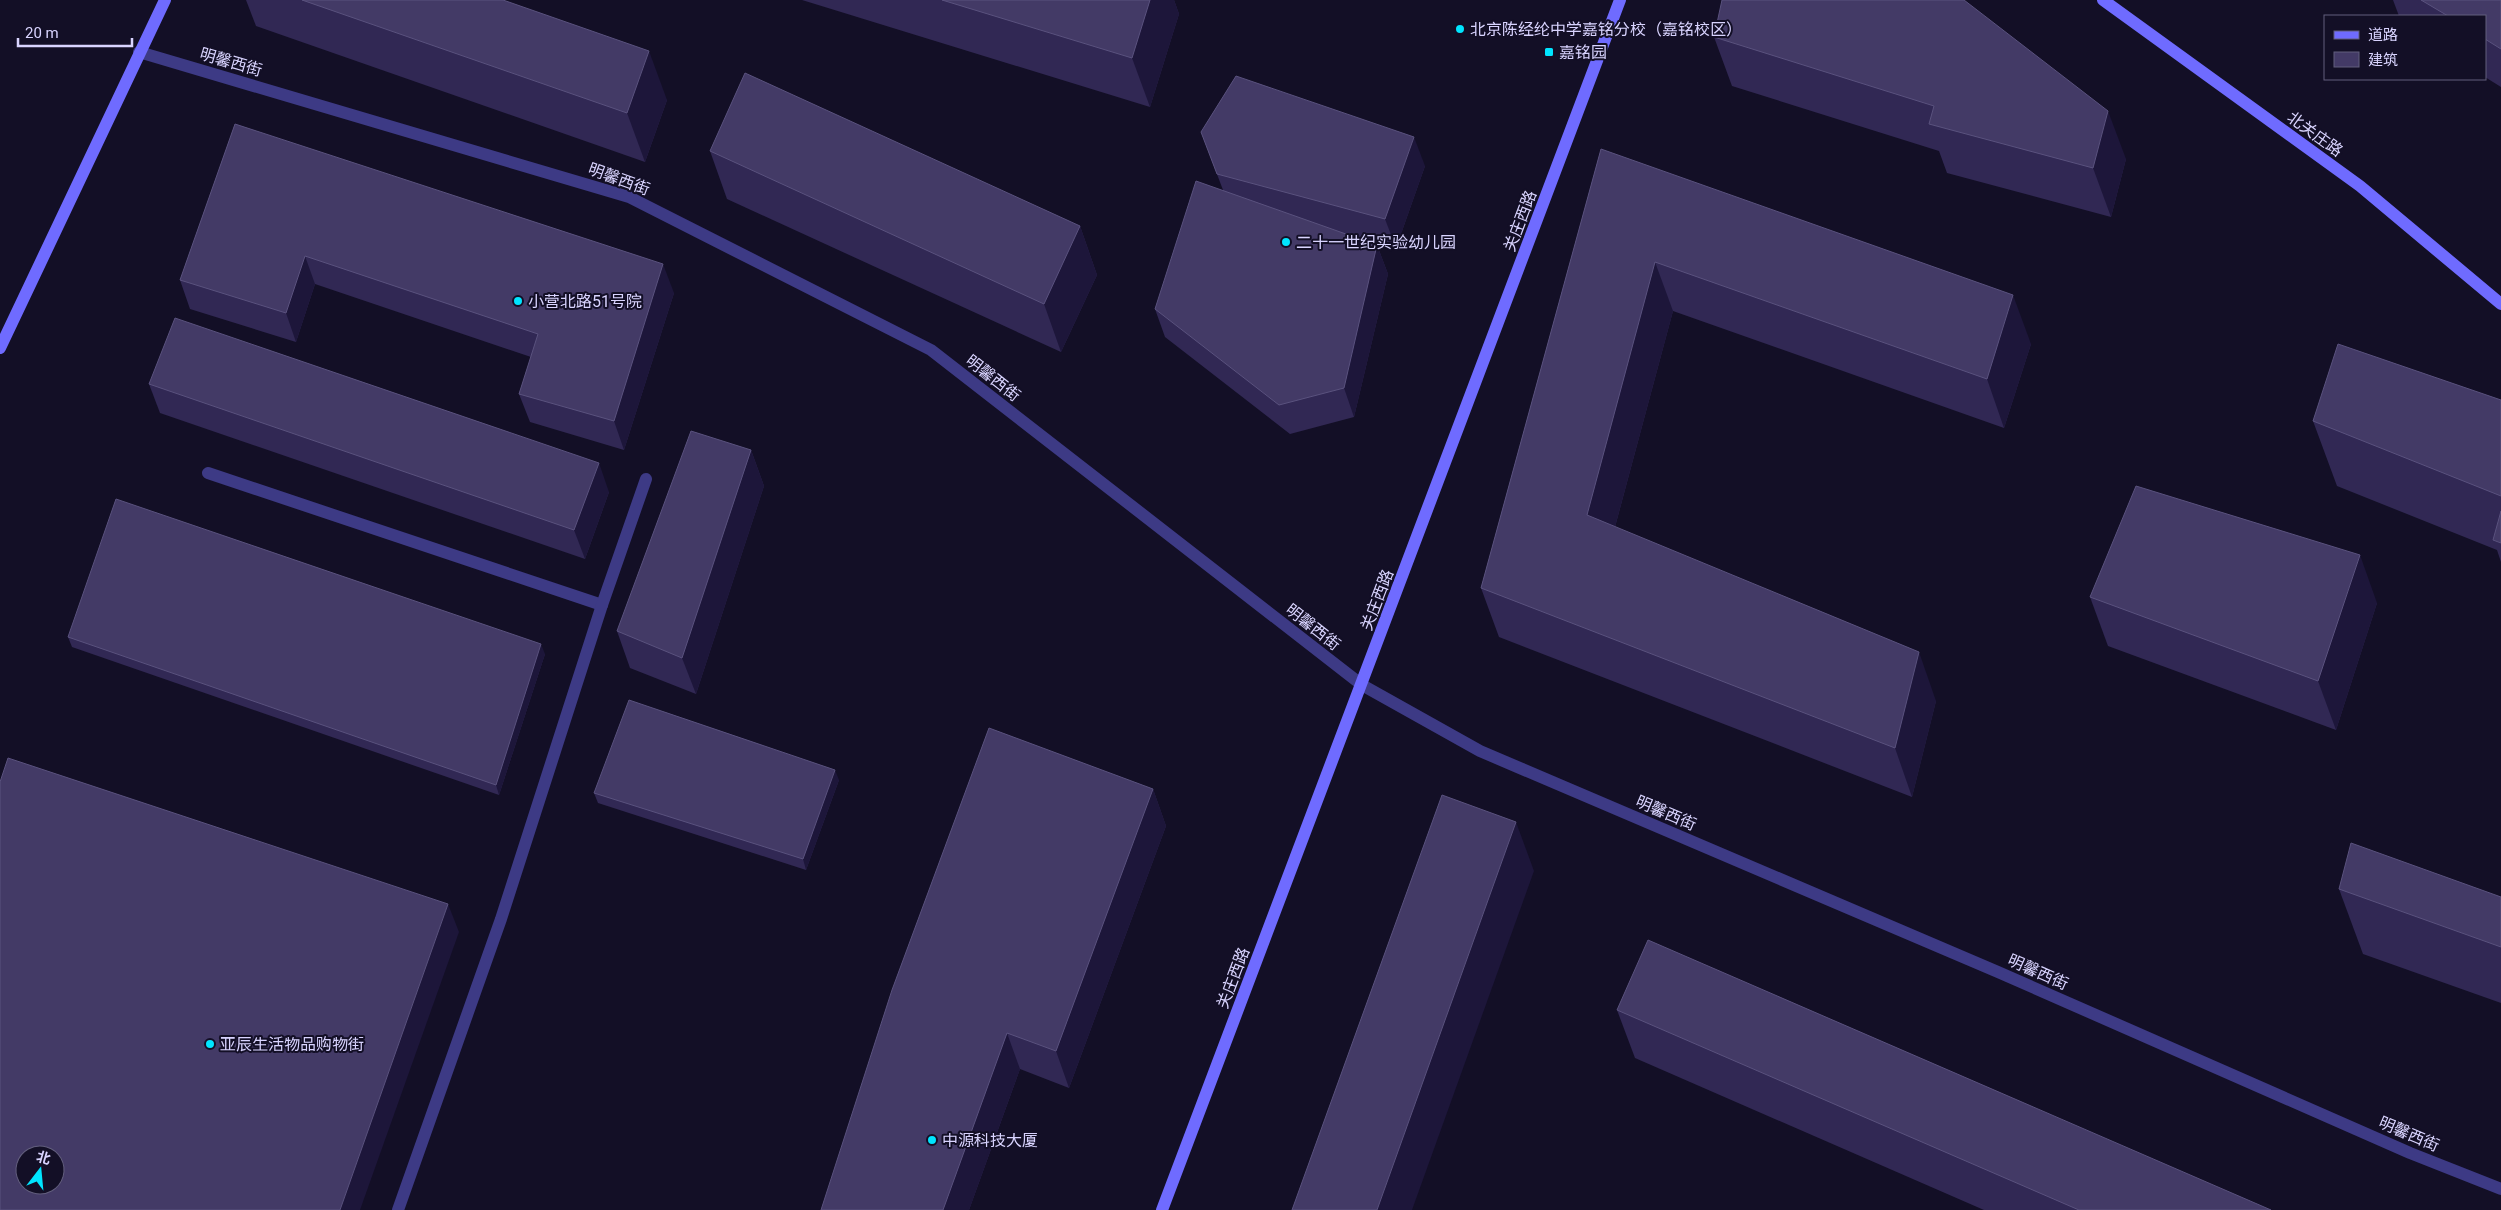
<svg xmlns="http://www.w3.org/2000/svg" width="2501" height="1210" font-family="Roboto,'Noto Sans SC',sans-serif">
	<rect width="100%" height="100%" fill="#130f26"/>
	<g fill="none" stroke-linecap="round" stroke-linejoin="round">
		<g stroke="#3d3a85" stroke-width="12">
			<polyline points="139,52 629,197 931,350 1362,685 1480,751 1998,972 2410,1153 2501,1189"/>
			<polyline points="208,473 602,605"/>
			<polyline points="398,1210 501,919 602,605 646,479"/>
		</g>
		<g stroke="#6f6bff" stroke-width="12">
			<polyline points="2103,0 2360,186 2501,304"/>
			<polyline points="0,348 165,0"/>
			<polyline points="1162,1210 1620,0"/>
		</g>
	</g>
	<g fill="#312854">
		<polygon points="246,0 503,0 667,100 645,162 256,26"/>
		<polygon points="802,0 1174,0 1179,14 1150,107"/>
		<polygon points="2393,0 2501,0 2501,87 2485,77 2485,16 2399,16"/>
		<polygon points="1714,37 2126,159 2111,217 1947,173 1939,151 1732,86"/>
		<polygon points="235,124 674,293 624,450 530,422 519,394 531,357 315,284 296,342 190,309 180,280"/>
		<polygon points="1201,132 1425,166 1396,248 1358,238 1377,245 1388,274 1354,417 1290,434 1165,337 1155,309 1223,190"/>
		<polygon points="1601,149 2031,344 2004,428 1673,311 1615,527 1936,701 1912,797 1499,637 1481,588"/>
		<polygon points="710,151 1080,226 1097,275 1061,352 727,199"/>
		<polygon points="149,384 609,492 585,559 160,413"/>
		<polygon points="2501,400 2501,562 2497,550 2337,486 2313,421"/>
		<polygon points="751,450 764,486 696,694 630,668 617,631"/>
		<polygon points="2090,597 2377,603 2336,730 2108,646"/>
		<polygon points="68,637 545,654 499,795 72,647"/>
		<polygon points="839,780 806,870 598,803 594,793"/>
		<polygon points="1153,789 1166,826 1069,1088 1020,1069 969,1210 821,1210"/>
		<polygon points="2339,889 2501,897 2501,1003 2363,954"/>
		<polygon points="1617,1010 2271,1210 1984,1210 1635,1058"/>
	</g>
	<g fill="#1d163a">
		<polygon points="1150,0 1174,0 1179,14 1150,107 1132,58"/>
		<polygon points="649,51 667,100 645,162 627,113"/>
		<polygon points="2108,111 2126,159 2111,217 2093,168"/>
		<polygon points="1414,137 1425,166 1396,248 1385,219"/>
		<polygon points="1080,226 1097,275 1061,352 1044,304"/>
		<polygon points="1377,245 1388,274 1354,417 1344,388"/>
		<polygon points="305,256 315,284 296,342 286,313"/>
		<polygon points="1655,262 1673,311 1605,564 1587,515"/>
		<polygon points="663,264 674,293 624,450 614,421"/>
		<polygon points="2013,295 2031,344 2004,428 1987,379"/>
		<polygon points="751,450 764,486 696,694 682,658"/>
		<polygon points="599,463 609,492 585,559 574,530"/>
		<polygon points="2360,555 2377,603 2336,730 2318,681"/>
		<polygon points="541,644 545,654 499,795 496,785"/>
		<polygon points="1919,652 1936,701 1912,797 1895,748"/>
		<polygon points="835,770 839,780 806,870 803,859"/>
		<polygon points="1153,789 1166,826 1069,1088 1056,1051"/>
		<polygon points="1516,822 1534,871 1412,1210 1377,1210"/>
		<polygon points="448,904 459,932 360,1210 340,1210"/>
		<polygon points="1007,1033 1020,1069 969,1210 943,1210"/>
	</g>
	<g fill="#433a66" stroke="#5a527e" fill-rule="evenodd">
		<polygon points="302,0 503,0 649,51 627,113"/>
		<polygon points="942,0 1150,0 1132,58"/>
		<polygon points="1722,0 1964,0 2108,111 2093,168 1929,124 1934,106 1714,37"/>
		<polygon points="2421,0 2501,0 2501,49 2485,39 2485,16 2448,16"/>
		<polygon points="745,73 1080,226 1044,304 710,151"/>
		<polygon points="1236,76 1414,137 1385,219 1217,174 1201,132"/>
		<polygon points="235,124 663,264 614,421 519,394 538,334 305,256 286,313 180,280"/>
		<polygon points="1601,149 2013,295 1987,379 1655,262 1587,515 1919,652 1895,748 1481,588"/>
		<polygon points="1196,181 1377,245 1344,388 1279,405 1155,309"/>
		<polygon points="175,318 599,463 574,530 149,384"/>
		<polygon points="2338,344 2501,400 2501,496 2313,421"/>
		<polygon points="691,431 751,450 682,658 617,631"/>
		<polygon points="2136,486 2360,555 2318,681 2090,597"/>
		<polygon points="116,499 541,644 496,785 68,637"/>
		<polygon points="2501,511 2501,543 2493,540"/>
		<polygon points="629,700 835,770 803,859 594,793"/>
		<polygon points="989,728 1153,789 1056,1051 1007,1033 943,1210 821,1210 892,990"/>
		<path d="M8,758L448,904L340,1210H0V782ZM25,1155H55V1185H25Z"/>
		<polygon points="1442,795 1516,822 1377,1210 1292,1210"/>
		<polygon points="2351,843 2501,897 2501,947 2339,889"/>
		<polygon points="1648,940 2271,1210 2079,1210 1617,1010"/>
	</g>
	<g fill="#00e5ff" stroke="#130f26" stroke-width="2">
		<circle cx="1460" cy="29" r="5"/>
		<rect x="1544" y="47" width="10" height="10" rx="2.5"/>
		<circle cx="1286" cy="242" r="5"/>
		<circle cx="518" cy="301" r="5"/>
		<circle cx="210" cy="1044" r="5"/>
		<circle cx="932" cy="1140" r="5"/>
	</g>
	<g text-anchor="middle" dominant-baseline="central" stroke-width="4" stroke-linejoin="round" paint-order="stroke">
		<g font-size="16" fill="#d9d4ff" stroke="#130f26" text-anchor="start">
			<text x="1470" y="29">北京陈经纶中学嘉铭分校（嘉铭校区）</text>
			<text x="1559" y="52">嘉铭园</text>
			<text x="1296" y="242">二十一世纪实验幼儿园</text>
			<text x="528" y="301">小营北路51号院</text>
			<text x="220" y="1044">亚辰生活物品购物街</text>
			<text x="942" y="1140">中源科技大厦</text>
		</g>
		<g font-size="16" fill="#d9d4ff" stroke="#130f26">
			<text transform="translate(231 62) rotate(16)">明馨西街</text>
			<text transform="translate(2315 134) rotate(36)">北关庄路</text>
			<text transform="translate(619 179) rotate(20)">明馨西街</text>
			<text transform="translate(1520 221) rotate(-69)">关庄西路</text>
			<text transform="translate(993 378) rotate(38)">明馨西街</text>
			<text transform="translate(1377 600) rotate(-69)">关庄西路</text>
			<text transform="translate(1313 627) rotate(38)">明馨西街</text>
			<text transform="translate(1666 813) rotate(23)">明馨西街</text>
			<text transform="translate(2038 972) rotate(24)">明馨西街</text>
			<text transform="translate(1233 978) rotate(-69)">关庄西路</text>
			<text transform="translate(2409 1134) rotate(23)">明馨西街</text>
		</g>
	</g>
	<rect x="2324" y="15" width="162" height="65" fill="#130f26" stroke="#625e7d"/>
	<rect x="2334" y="31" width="25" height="8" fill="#6f6bff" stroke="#625e7d"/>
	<text x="2368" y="40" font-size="15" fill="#d9d4ff">道路</text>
	<rect x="2334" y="52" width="25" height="15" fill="#433a66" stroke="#625e7d"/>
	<text x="2368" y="65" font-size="15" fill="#d9d4ff">建筑</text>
	<g transform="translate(40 1170) rotate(16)"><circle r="24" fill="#130f26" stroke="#625e7d"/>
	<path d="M0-4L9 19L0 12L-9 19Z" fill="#00e5ff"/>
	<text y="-8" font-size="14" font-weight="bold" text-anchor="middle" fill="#d9d4ff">北</text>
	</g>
	<path d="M18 38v8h114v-8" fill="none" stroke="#d9d4ff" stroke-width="2.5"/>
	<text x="25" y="38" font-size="15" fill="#d9d4ff" stroke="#130f26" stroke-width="4" paint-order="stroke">20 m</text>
</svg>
